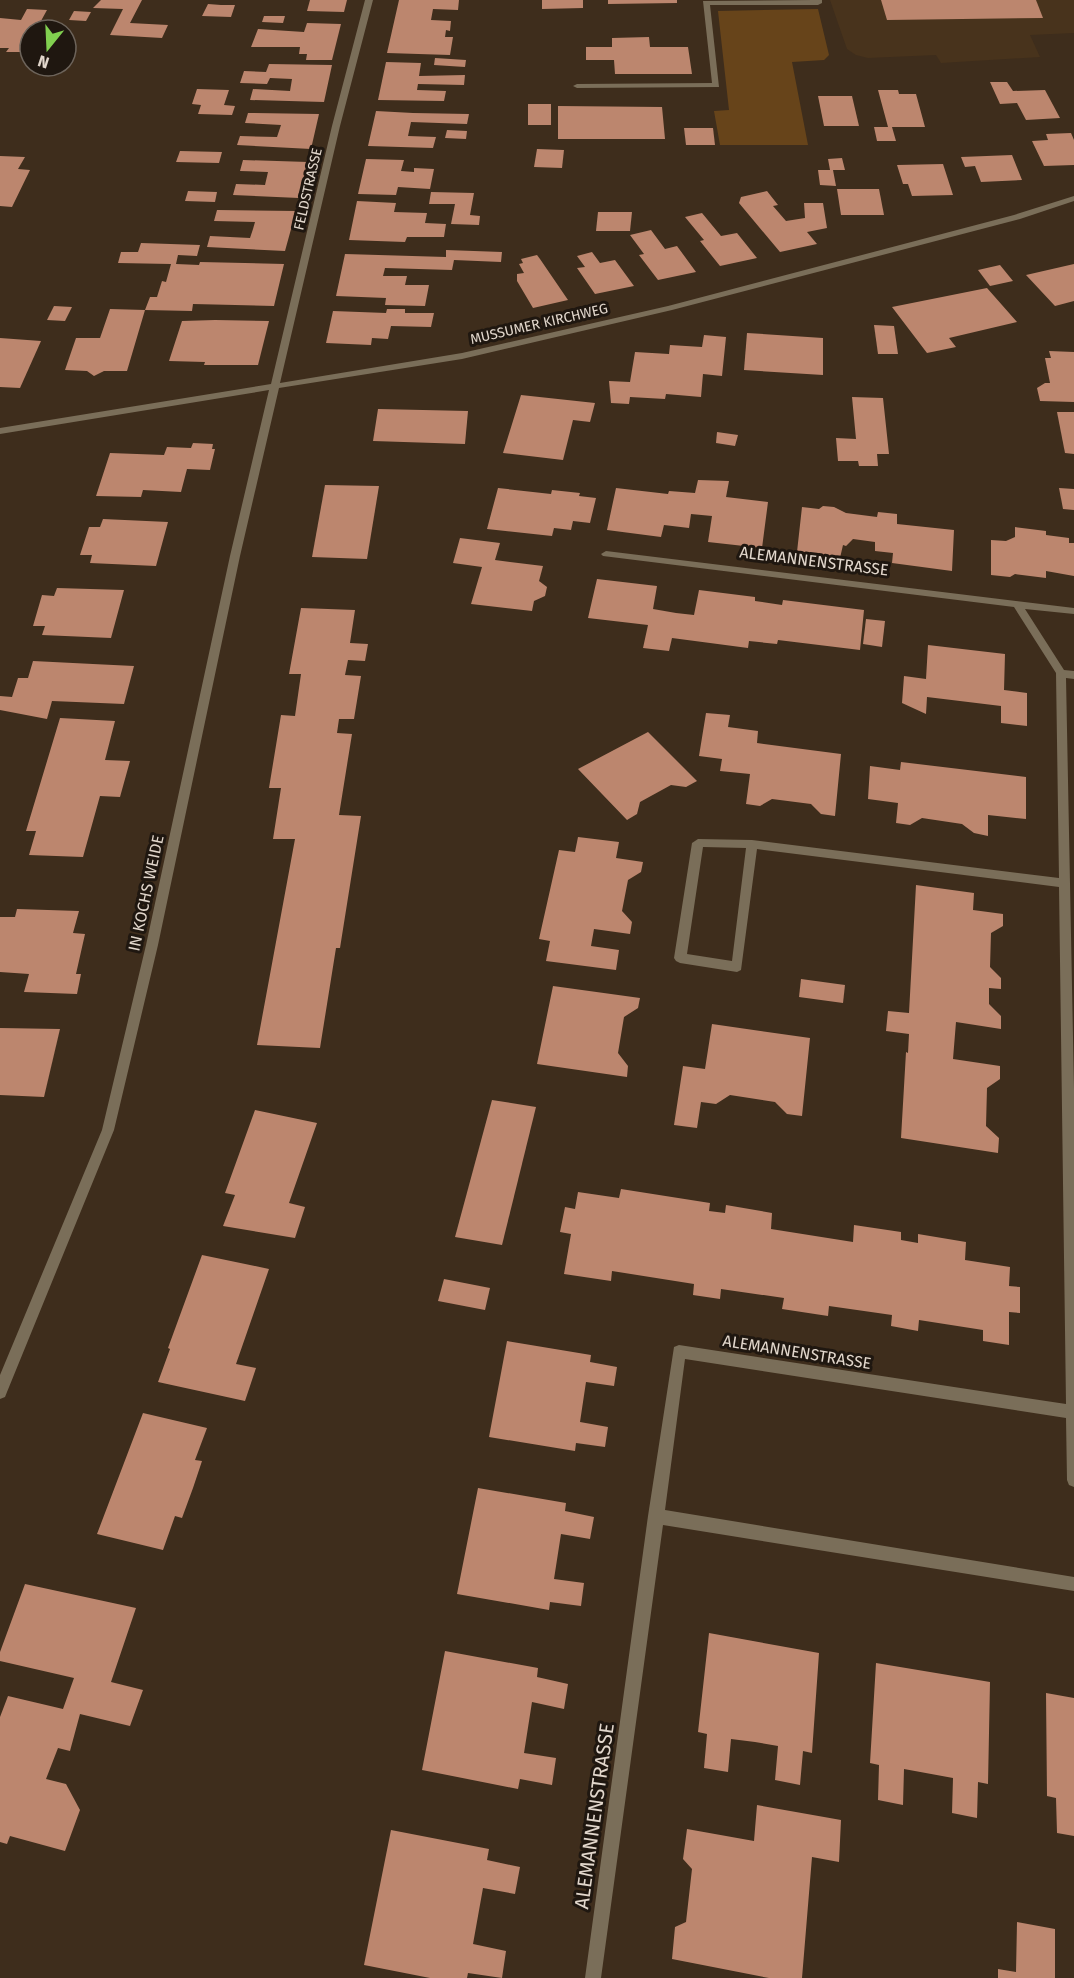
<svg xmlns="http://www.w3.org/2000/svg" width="1074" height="1978" font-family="'Fira Sans',sans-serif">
	<rect width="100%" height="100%" fill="#3e2d1c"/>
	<polygon fill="#48331c" points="830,0 1074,0 1074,33 1030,35 1040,57 941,63 936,55 868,58 856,55 847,49"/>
	<polygon fill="#67441a" points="818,9 829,55 824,60 792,62 808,145 720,145 714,111 729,110 718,11"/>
	<g fill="#bc866e">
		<polygon points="101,0 142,0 130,23 168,25 162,38 110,35 123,9 93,8"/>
		<polygon points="310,0 347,0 344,12 307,11"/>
		<polygon points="399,0 459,0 458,10 433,9 431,20 451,21 450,31 446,30 445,37 453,37 450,55 387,53"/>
		<polygon points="542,0 583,0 583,8 542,9"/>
		<polygon points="608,0 677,0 677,3 608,4"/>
		<polygon points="881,0 1036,0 1043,18 887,20"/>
		<polygon points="208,4 221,5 235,5 231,17 202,16"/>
		<polygon points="27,9 47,10 36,30 30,30 30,42 25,52 6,52 9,48 0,48 0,18 21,20"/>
		<polygon points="74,11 91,12 86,21 69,20"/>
		<polygon points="264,16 285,16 283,23 262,22"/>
		<polygon points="307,23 341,24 332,60 306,60 307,54 299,54 300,47 251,47 258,29 304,32"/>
		<polygon points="649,37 650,47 688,47 692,74 615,74 614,60 586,60 586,47 612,47 612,38"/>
		<polygon points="435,58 466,60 465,67 434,65"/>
		<polygon points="386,62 421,63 419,76 465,75 464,85 418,84 417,90 446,91 444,101 378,100"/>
		<polygon points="269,64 332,65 324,102 250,100 253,89 290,91 292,79 270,78 267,84 240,83 244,71 266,72"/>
		<polygon points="990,82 1007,82 1013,91 1045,90 1060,118 1026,120 1017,103 1000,104"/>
		<polygon points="197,89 229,90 224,105 235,106 232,115 198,114 201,105 192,104"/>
		<polygon points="878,90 898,90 899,94 916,94 925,127 892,127 896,141 877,141 874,127 888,127"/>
		<polygon points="818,96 852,96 859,126 824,126"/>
		<rect x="528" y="104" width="23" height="21"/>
		<polygon points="558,106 662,107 665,139 558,139"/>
		<polygon points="376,111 413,113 469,114 467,124 411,122 408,136 436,137 433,148 368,146"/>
		<polygon points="248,113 319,114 311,149 237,145 240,136 277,137 281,125 245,123"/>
		<polygon points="684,128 713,128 715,145 686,145"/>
		<polygon points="447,130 467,131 466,139 445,138"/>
		<polygon points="1071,133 1074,140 1074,165 1044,166 1032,141 1048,140 1046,134"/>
		<polygon points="537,149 564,150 562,168 534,167"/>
		<polygon points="180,151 222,152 219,163 176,162"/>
		<polygon points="1012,155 1022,180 981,182 975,166 965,167 961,157"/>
		<polygon points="0,156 25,157 18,169 30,170 12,207 0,206"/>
		<polygon points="842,158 845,170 833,170 836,186 820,185 818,170 830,170 828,159"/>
		<polygon points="366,159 404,160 401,171 414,172 414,168 434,169 430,189 398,187 396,195 358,194"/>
		<polygon points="243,160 308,162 299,198 233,195 236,184 265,185 268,172 240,171"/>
		<polygon points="943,164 953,195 912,196 908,184 903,184 897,165"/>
		<polygon points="837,189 879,189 884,215 841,215"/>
		<polygon points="188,191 217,192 215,202 185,201"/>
		<polygon points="767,191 778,205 773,206 786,221 805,218 804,203 823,203 827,228 807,232 817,244 780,252 739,203 741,197"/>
		<polygon points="431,192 474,193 470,215 480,216 479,225 451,224 455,204 429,204"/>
		<polygon points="357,201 396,203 394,212 427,213 425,223 446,224 444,237 407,237 405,242 349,240"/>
		<polygon points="217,210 296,211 285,251 207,247 210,236 250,238 253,229 255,222 214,221"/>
		<polygon points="598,212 632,212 630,231 596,231"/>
		<polygon points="702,213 721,236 737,233 757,258 720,266 700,241 704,240 685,217"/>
		<polygon points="651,230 665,249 677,246 696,272 658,280 639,255 644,254 630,235"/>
		<polygon points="141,243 200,245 197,256 178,255 176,264 199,265 200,262 284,264 274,306 193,304 192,311 145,310 150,297 157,297 162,281 166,282 171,264 118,263 121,252 138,252"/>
		<polygon points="446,250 502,252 501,262 454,260 452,270 385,268 383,276 407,276 405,285 429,285 425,306 385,305 386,298 336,296 345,254 446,257"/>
		<polygon points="592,252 600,263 615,260 634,286 595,294 577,268 585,267 577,256"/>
		<polygon points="537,255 540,259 568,300 533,308 517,281 517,274 524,273 519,264 523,263 521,259"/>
		<polygon points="1074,264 1074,301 1055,306 1026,275"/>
		<polygon points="1000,265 1013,281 990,286 978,270"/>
		<polygon points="987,288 1017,322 949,338 956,347 927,353 892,307"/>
		<polygon points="54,306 72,307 65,321 47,320"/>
		<polygon points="110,309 145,310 127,371 104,371 94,376 87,371 65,370 76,338 100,338"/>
		<polygon points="387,309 405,309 405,313 434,313 431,327 391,326 388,339 372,338 371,345 326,343 333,311 386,313"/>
		<polygon points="215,320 269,321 258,365 204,365 205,362 169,361 182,321"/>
		<polygon points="874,325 894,326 898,354 878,354"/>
		<polygon points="747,333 823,338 823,375 744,370"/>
		<polygon points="704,335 726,337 722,376 703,374 701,397 666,394 665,399 630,397 629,404 611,403 609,381 630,382 635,352 669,354 670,345 702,347"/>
		<polygon points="0,338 41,341 20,388 0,387"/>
		<polygon points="1049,351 1074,352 1074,402 1040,401 1037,388 1045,383 1050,383 1045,358 1051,358"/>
		<polygon points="521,395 595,403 590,422 573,420 563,460 503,453"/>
		<polygon points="852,397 883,398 889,454 877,454 878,466 859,466 858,461 838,461 836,438 856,439"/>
		<polygon points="378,409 468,411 465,444 373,441"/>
		<polygon points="1057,412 1074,412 1074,454 1065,453"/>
		<polygon points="717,432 738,435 735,446 716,443"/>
		<polygon points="193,443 213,444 212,449 215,449 210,470 187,469 181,492 143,490 141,497 96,496 110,453 164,455 167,447 191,448"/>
		<polygon points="698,480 729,481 726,497 768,502 762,548 708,542 712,516 691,514 689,528 664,525 661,537 607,530 616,488 668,494 669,491 695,493"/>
		<polygon points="325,485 379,486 367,559 312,557"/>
		<polygon points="498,488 551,494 552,490 580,493 579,496 596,498 590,523 573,521 571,530 554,528 552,536 487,529"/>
		<polygon points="1059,488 1074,489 1074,510 1063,509"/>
		<polygon points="823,506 834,507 846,513 877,517 878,512 897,514 897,524 954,530 952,571 892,563 893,553 875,551 875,542 853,539 846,546 843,545 840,558 797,552 802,507 819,509"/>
		<polygon points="103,519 168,522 156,566 90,563 92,555 80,555 89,527 100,527"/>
		<polygon points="1015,527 1046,531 1046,535 1069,538 1069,543 1074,543 1074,576 1046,571 1046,578 1015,574 1010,577 991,575 991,540 1006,541 1015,537"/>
		<polygon points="460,538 500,543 495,560 543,566 539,581 547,587 545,596 534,601 532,611 471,604 482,567 453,563"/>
		<polygon points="597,579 657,586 653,609 676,613 694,615 699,590 755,597 755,601 782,605 783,600 864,610 860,650 778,640 777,644 749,641 748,648 672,638 669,651 643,648 648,625 588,618"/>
		<polygon points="57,588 124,590 111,638 42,635 45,626 33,626 42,595 54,596"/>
		<polygon points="301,608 355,610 350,643 368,644 365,661 348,660 345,675 361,676 354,719 339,719 337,733 352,734 339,815 361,816 340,948 336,948 320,1048 257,1045 295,839 273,839 281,788 269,788 281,715 295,716 301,674 289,674"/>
		<polygon points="866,619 885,621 882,647 863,644"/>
		<polygon points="928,645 1005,654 1004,690 1027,693 1027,726 1001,723 1001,706 927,697 926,714 902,703 904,676 926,679"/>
		<polygon points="33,661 93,664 134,666 124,704 52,701 47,719 0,710 0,696 12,697 18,678 28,678"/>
		<polygon points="706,713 730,715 728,727 758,731 757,743 841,754 835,816 821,814 811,804 772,799 760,806 746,804 750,774 720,771 722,759 699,756"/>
		<polygon points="60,718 115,721 105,760 130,761 120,797 100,796 83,857 29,855 36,831 26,831"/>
		<polygon points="648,732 697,781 686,787 671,785 640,802 637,814 627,820 578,769"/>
		<polygon points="901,762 1026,777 1026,819 988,815 988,836 974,833 962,824 922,818 910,825 896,823 898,803 868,799 870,766 900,770"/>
		<polygon points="578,837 619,842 616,858 643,862 641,872 628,880 622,911 632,922 630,934 594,929 591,946 619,950 616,970 546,961 550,941 539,939 559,850 575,852"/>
		<polygon points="916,885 974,893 973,910 1003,914 1003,926 991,933 990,967 1001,978 1001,989 989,988 989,1004 1001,1016 1001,1029 956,1022 953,1059 1000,1066 1000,1079 987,1088 986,1126 999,1138 998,1153 901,1138 906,1052 908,1053 909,1034 886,1031 888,1011 909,1013"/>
		<polygon points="17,909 79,911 73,933 85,934 76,974 81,974 77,994 24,992 29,974 0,972 0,917 15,917"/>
		<polygon points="801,979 845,985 843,1003 799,997"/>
		<polygon points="553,986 640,998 638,1008 624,1017 618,1053 628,1066 627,1077 537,1064"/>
		<polygon points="712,1024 810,1038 802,1116 787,1114 775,1102 730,1095 716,1104 701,1102 697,1128 674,1125 683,1066 705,1069"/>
		<polygon points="0,1028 60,1029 44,1097 0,1095"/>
		<polygon points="492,1100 536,1107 502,1245 455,1237"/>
		<polygon points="255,1110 317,1123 289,1203 305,1207 295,1238 223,1226 235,1195 225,1193"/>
		<polygon points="621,1189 710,1203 709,1211 725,1213 726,1205 772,1213 771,1229 853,1242 854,1225 901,1232 901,1240 918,1243 918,1234 966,1242 965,1260 1010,1267 1009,1286 1020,1287 1020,1313 1009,1312 1009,1345 983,1341 983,1330 919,1320 918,1331 891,1326 892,1315 829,1306 828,1316 782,1309 784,1298 721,1289 720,1299 693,1295 694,1284 612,1271 611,1281 564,1274 571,1234 560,1232 565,1207 575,1209 578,1192 619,1198"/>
		<polygon points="202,1255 269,1269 236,1364 256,1368 245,1401 158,1382 170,1349 168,1348"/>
		<polygon points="444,1279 490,1288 485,1310 438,1301"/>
		<polygon points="507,1341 591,1355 590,1362 617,1367 614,1386 586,1382 580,1422 608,1427 605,1447 576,1443 575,1451 489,1437"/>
		<polygon points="143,1413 207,1428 195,1460 202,1461 193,1488 182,1518 175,1516 163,1550 97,1534"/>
		<polygon points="478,1488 566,1503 565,1511 594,1517 590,1539 561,1534 554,1579 584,1583 581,1606 550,1602 549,1610 457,1594"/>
		<polygon points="25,1584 136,1608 111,1682 143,1690 130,1726 80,1714 70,1751 58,1748 46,1779 66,1784 80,1810 65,1851 10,1836 7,1844 0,1842 0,1717 8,1696 63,1709 74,1678 0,1661 0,1652"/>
		<polygon points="709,1633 819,1653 812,1753 803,1751 800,1785 775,1780 778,1746 755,1742 731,1739 728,1772 704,1768 707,1734 698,1732"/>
		<polygon points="445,1651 538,1668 537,1677 568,1684 564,1709 532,1702 524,1753 556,1758 552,1785 520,1779 518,1789 422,1770"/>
		<polygon points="876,1663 990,1682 988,1784 978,1782 977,1818 952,1813 953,1778 904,1769 903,1805 878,1800 879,1765 870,1763"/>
		<polygon points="1046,1693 1074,1698 1074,1836 1057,1833 1056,1798 1047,1796"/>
		<polygon points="757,1805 841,1820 839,1862 812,1857 802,1978 769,1978 672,1959 675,1927 686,1922 692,1869 683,1859 687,1829 754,1841"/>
		<polygon points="391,1830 489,1849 487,1860 520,1867 515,1894 483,1888 473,1944 506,1951 502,1978 468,1973 467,1978 430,1978 364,1965"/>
		<polygon points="1017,1922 1055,1929 1055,1978 998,1978 998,1969 1016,1972"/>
	</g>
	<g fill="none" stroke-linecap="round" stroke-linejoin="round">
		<g fill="#7a6e59" fill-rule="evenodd">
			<polygon points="365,0 373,0 340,126 280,383 462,353 668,306 1014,215 1074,196 1074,201 1020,219 672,310 462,359 279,388 240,556 158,945 114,1130 7,1392 5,1397 0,1399 0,1375 102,1130 146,945 230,556 269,390 0,434 0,428 271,384 332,126"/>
			<polygon points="814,0 822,0 822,3 818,5 710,5 719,87 577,88 573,86 577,84 712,83 703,1"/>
			<path d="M606,551L1074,608V614L1025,609L1064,670L1074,671V679L1066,678L1074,1089V1487L1069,1485L1067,1480L1066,1418L685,1359L665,1510L1074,1577V1591L663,1525L601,1978H585L648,1516L674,1347L679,1345L1066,1404L1059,887L757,849L741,970L737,972L680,963L676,961L674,958L692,843L698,839L752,840L1059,878L1056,673L1014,607L603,556L601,554ZM703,847L746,848L732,961L687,954Z"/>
		</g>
	</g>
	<g text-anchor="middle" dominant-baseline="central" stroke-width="6" stroke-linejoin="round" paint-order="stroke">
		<g font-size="14" fill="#e2d7cc" stroke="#1f1710">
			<text transform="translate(308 189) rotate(-77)">FELDSTRASSE</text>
			<text transform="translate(539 324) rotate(-13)">MUSSUMER KIRCHWEG</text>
		</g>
		<g font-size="16" fill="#e2d7cc" stroke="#1f1710">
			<text transform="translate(814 561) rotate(7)">ALEMANNENSTRASSE</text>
			<text transform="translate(146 893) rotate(-78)">IN KOCHS WEIDE</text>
			<text transform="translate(797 1352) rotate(9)">ALEMANNENSTRASSE</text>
		</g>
		<g font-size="20" fill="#e2d7cc" stroke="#1f1710">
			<text transform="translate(594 1816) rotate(-82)">ALEMANNENSTRASSE</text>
		</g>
	</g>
	<g transform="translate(48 48) rotate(198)"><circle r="28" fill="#1f1710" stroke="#6d645b" stroke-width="1.5"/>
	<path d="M0-4.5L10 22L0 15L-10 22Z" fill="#81d050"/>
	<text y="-9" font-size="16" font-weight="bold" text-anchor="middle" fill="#e2d7cc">N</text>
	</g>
</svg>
